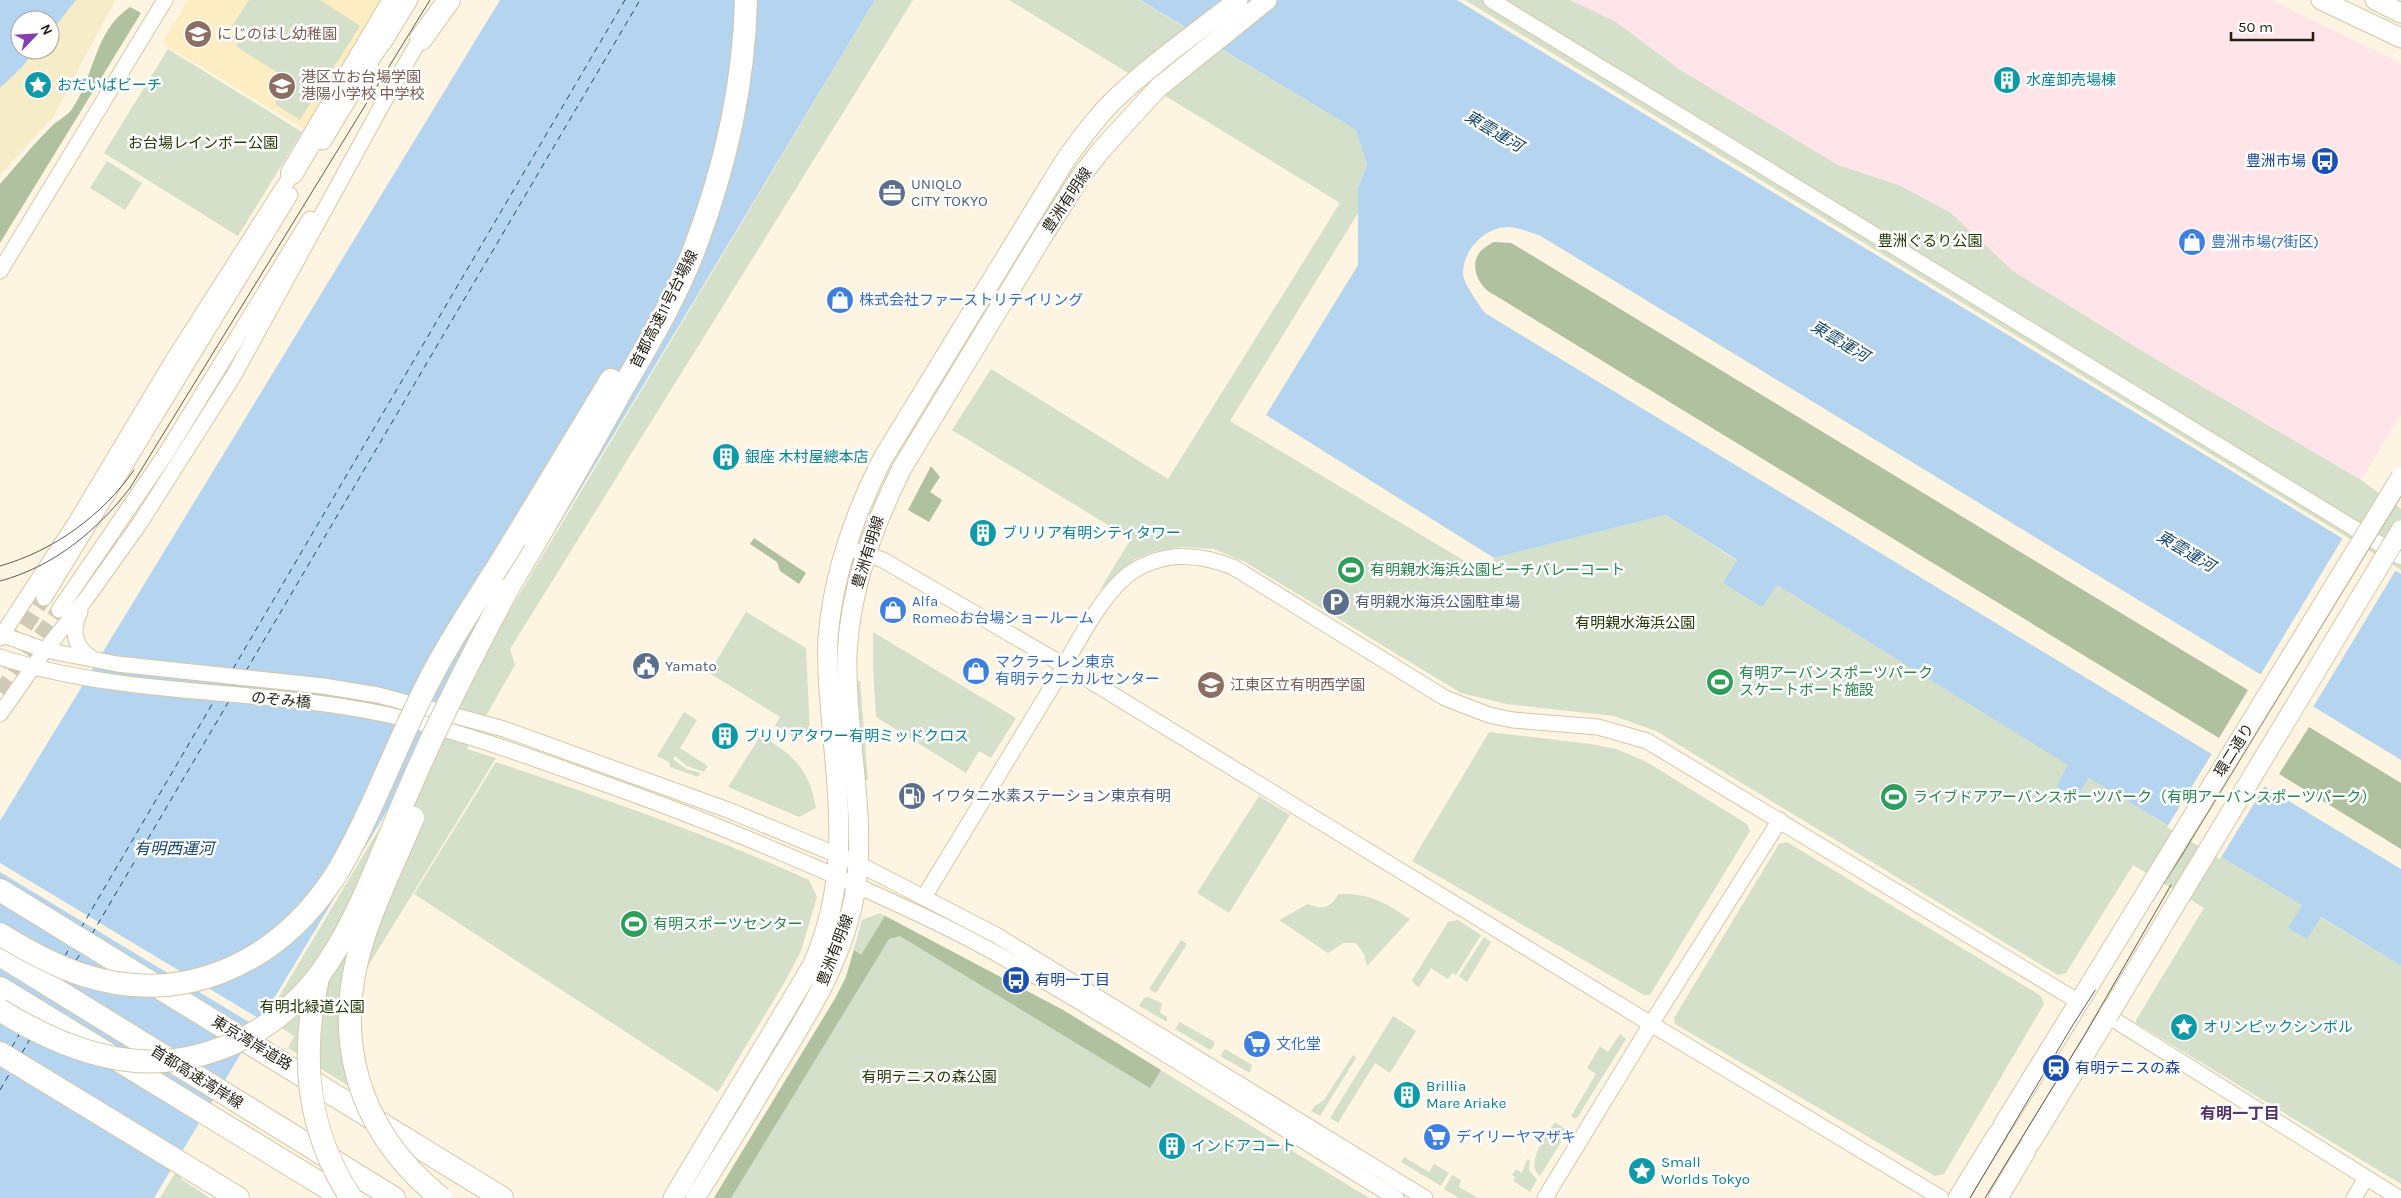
<svg xmlns="http://www.w3.org/2000/svg" width="2401" height="1198" font-family="Karla,'Noto Sans JP',sans-serif">
	<rect width="100%" height="100%" fill="#fdf5e1"/>
	<polygon fill="#ffe4e9" points="1570,0 2271,0 2401,63 2401,414 2361,480 2152,357 2013,271 1951,213 1901,186 1838,165 1679,69 1616,22"/>
	<polygon fill="#fdedc3" points="188,0 381,0 366,29 304,129 162,43"/>
	<g fill="#d4e0ca">
		<polygon points="249,0 320,0 360,26 300,120 275,104 290,81 236,46 244,33 232,26"/>
		<polygon points="875,0 913,0 510,649 515,665 467,749 496,758 346,1002 358,1092 288,1048 294,1036 266,1018"/>
		<polygon points="1009,0 1139,0 1356,130 1367,165 1358,188 1358,213 1230,421 1490,576 1494,558 1666,515 1737,561 1723,583 1777,585 2069,765 2056,788 2076,799 2089,778 2302,905 2288,929 2320,917 2401,966 2401,1184 2136,1023 2136,1020 2204,908 2133,865 2066,973 2058,975 1656,731 1614,716 1507,704 1461,693 1245,562 1214,549 1182,547 1153,552 1135,559 1099,591 1131,539 952,430 991,369 1168,479 1340,203"/>
		<polygon points="1465,0 1570,0 1616,22 1679,69 1838,165 1901,186 1951,213 2013,271 2152,357 2361,480 2401,509 2401,570"/>
		<polygon points="168,49 302,132 238,236 104,153"/>
		<polygon points="107,161 142,183 125,210 90,188"/>
		<polygon points="746,612 806,648 810,735 807,734 808,738 792,736 775,726 780,717 709,673"/>
		<polygon points="873,632 1016,718 991,758 979,751 966,773 876,717 873,667"/>
		<polygon points="857,681 860,681 868,780 865,780"/>
		<polygon points="684,712 697,720 680,748 708,766 704,772 687,766 675,756 673,759 686,769 701,773 698,777 670,767 669,762 657,756"/>
		<polygon points="1489,732 1591,744 1616,749 1645,761 1747,824 1750,831 1650,995 1644,995 1412,861"/>
		<path d="M761,735C793,755 809,768 816,808L799,817L728,787Z"/>
		<path d="M496,762C602,798 707,834 809,880L817,897L801,951L783,985L718,1092L414,894Z"/>
		<polygon points="1259,796 1290,815 1229,913 1197,893"/>
		<polygon points="1787,842 2041,996 2044,1004 1944,1174 1935,1176 1675,1024 1674,1018 1779,844"/>
		<path d="M1338,894C1370,893 1384,902 1410,919L1367,966L1364,954L1356,943H1343L1328,953L1279,920L1308,904C1321,910 1332,908 1338,894Z"/>
		<polygon points="880,913 1063,1010 1369,1198 714,1198 836,997 846,977 862,920"/>
		<polygon points="1458,920 1481,935 1456,975 1452,973 1448,979 1431,968 1419,987 1415,985 1412,980 1448,922"/>
		<polygon points="1484,937 1491,942 1467,982 1459,976"/>
		<polygon points="1181,940 1187,944 1156,993 1149,989"/>
		<polygon points="1148,997 1162,1003 1160,1013 1167,1017 1167,1022 1139,1006 1144,998"/>
		<polygon points="1393,1016 1416,1031 1390,1073 1375,1063 1338,1123 1330,1118"/>
		<polygon points="1180,1022 1215,1042 1212,1049 1210,1050 1175,1029"/>
		<polygon points="1620,1034 1626,1039 1577,1118 1573,1118 1571,1116 1596,1074 1587,1068 1600,1046 1608,1052"/>
		<polygon points="1225,1049 1252,1065 1250,1073 1220,1056"/>
		<polygon points="1353,1055 1356,1058 1320,1116 1311,1111 1315,1106 1324,1100"/>
		<path d="M1555,1122L1568,1131L1540,1176C1524,1163 1547,1135 1555,1122Z"/>
		<polygon points="1404,1157 1429,1172 1434,1164 1449,1173 1441,1186 1401,1162"/>
		<polygon points="1527,1159 1530,1161 1529,1170 1537,1180 1530,1192 1513,1181 1515,1177 1512,1175 1516,1169 1522,1173"/>
		<polygon points="175,1173 181,1177 181,1179 210,1198 160,1198"/>
		<polygon points="1452,1175 1461,1180 1459,1187 1478,1198 1459,1198 1444,1189"/>
	</g>
	<g fill="#afc19f">
		<path d="M130,7L141,13L0,243V184C18,164 35,142 54,124C60,119 68,115 72,109C95,76 94,31 130,7Z"/>
		<path d="M1493,242L1511,243L1518,247L2248,690L2219,738L1488,291C1477,282 1470,264 1480,252C1483,248 1489,245 1493,242Z"/>
		<polygon points="931,466 940,477 930,492 942,500 929,522 908,510"/>
		<polygon points="754,538 806,573 799,584 780,571 777,562 750,544"/>
		<polygon points="2309,727 2401,783 2401,849 2279,774"/>
		<polygon points="885,916 1063,1010 1161,1070 1150,1088 900,936 889,939 731,1198 714,1198 836,997 846,977 854,950 861,955"/>
	</g>
	<polygon fill="#f6ecc7" points="76,0 115,0 54,116 0,175 0,88 21,68 36,50 50,50 50,33"/>
	<g fill="#b4d4ef">
		<polygon points="0,0 76,0 50,33 50,20 20,20 20,50 36,50 21,68 0,88"/>
		<polygon points="500,0 875,0 154,1198 0,1198 0,821"/>
		<path d="M1140,0H1457L2401,574V760L1539,235C1530,233 1518,227 1508,227C1485,227 1463,250 1463,273C1463,284 1479,304 1485,313L2401,869V966L2321,917L2307,939L2288,928L2302,905L2089,778L2076,799L2056,787L2068,765L1777,585L1762,607L1723,583L1737,560L1666,515L1494,558L1266,415L1358,265V188L1367,165L1356,130Z"/>
	</g>
	<g fill="#fdf5e1">
		<polygon points="2344,536 2397,568 2312,709 2259,677"/>
		<polygon points="2213,752 2266,784 2220,859 2167,827"/>
		<polygon points="0,863 263,1021 259,1028 0,872"/>
	</g>
	<g fill="none" stroke-linecap="round" stroke-linejoin="round">
		<g stroke="#15486c" stroke-width="1" stroke-dasharray="6 5" stroke-linecap="butt">
			<polyline points="233,669 625,0"/>
			<polyline points="246,671 640,0"/>
			<polyline points="81,928 214,701"/>
			<polyline points="92,934 229,701"/>
			<polyline points="65,956 70,947"/>
			<polyline points="76,960 81,953"/>
			<polyline points="12,1047 20,1033"/>
			<polyline points="22,1053 30,1039"/>
			<polyline points="0,1090 11,1071"/>
		</g>
		<g stroke="#d1cab8" stroke-width="15" stroke-dasharray="15 8" stroke-linecap="butt">
			<polyline points="0,665 44,598"/>
			<polyline points="0,692 59,610"/>
		</g>
		<g stroke="#d4c7a5" stroke-width="17">
			<g id="minor">
				<polyline points="1491,0 2401,557"/>
				<polyline points="383,44 410,0"/>
				<polyline points="365,69 388,36"/>
				<polyline points="382,104 425,31"/>
				<polyline points="323,142 371,63"/>
				<polyline points="0,271 165,0"/>
				<polyline points="845,547 883,560 1079,674 1651,1024 1941,1198"/>
				<polyline points="44,598 290,195"/>
				<polyline points="59,610 165,455 310,219"/>
				<path d="M80,612C70,632 75,648 93,659"/>
				<polyline points="0,634 45,650 117,664 323,686 378,695 504,729 728,810 857,863 996,935 1425,1198"/>
				<polyline points="0,638 76,522 173,360 297,166"/>
				<path d="M0,657C132,700 272,686 406,719C478,737 547,763 616,788C693,815 767,846 842,879C900,905 958,931 1013,963C1143,1037 1268,1120 1396,1198"/>
				<polyline points="0,714 45,650 86,599 140,523 234,375 387,96"/>
				<path d="M924,897C968,825 1012,752 1056,680C1074,649 1101,595 1129,574C1161,551 1198,553 1233,567L1445,698L1489,715L1513,720L1598,727L1647,741L2079,1002"/>
				<polyline points="2108,1016 2399,1198"/>
				<polyline points="1545,1198 1651,1024 1780,820"/>
				<polyline points="2354,1198 2366,1178"/>
			</g>
		</g>
		<g stroke="#d4c7a5" stroke-width="21">
			<g id="major">
				<polyline points="2321,0 2401,38"/>
				<polyline points="2375,0 2401,13"/>
				<polyline points="2003,1125 2092,981"/>
				<polyline points="2031,1142 2108,1016"/>
				<path d="M673,1198L812,966C848,886 840,812 832,728C830,698 826,668 828,638C833,574 854,515 883,458L1064,162C1079,141 1094,120 1112,102C1151,64 1196,33 1238,0"/>
				<path d="M695,1198C721,1157 746,1116 771,1074C807,1016 846,956 856,886C866,809 845,732 847,655C850,588 873,527 902,468L1044,234L1081,176L1102,149L1159,87L1267,0"/>
				<polyline points="1958,1198 1998,1133"/>
				<polyline points="1998,1198 2026,1151"/>
			</g>
		</g>
		<g stroke="#d4c7a5" stroke-width="24">
			<g id="highway">
				<polyline points="421,39 449,0"/>
				<polyline points="292,173 394,0"/>
				<polyline points="515,539 611,380"/>
				<path d="M507,590C547,522 587,453 625,384C650,341 676,297 694,250C725,169 744,86 746,0"/>
				<polyline points="0,890 502,1198"/>
				<polyline points="0,955 394,1198"/>
				<polyline points="0,988 344,1198"/>
				<polyline points="0,1053 238,1198"/>
			</g>
		</g>
		<use href="#minor" stroke="#fff" stroke-width="15"/>
		<use href="#major" stroke="#fff" stroke-width="19"/>
		<use href="#highway" stroke="#fff" stroke-width="22"/>
		<g stroke="#615b4d" stroke-width="1">
			<path d="M0,566C53,551 102,516 134,470"/>
			<path d="M0,581C53,567 97,531 130,488L430,0"/>
			<polyline points="1970,1198 2071,1028 2182,855 2401,496"/>
			<polyline points="1985,1198 2084,1036 2171,885"/>
		</g>
		<g stroke="#d4c7a5" stroke-width="21" stroke-linecap="butt">
			<g id="major-bridge">
				<polyline points="2092,981 2401,477"/>
				<polyline points="2108,1016 2401,530"/>
			</g>
		</g>
		<g stroke="#d4c7a5" stroke-width="24" stroke-linecap="butt">
			<g id="highway-bridge">
				<path d="M413,818C397,856 378,894 365,933C330,1035 356,1130 441,1198"/>
				<path d="M0,934C26,950 53,965 83,975C183,1007 276,964 333,879C347,858 358,834 369,811C389,768 407,723 429,681C453,633 487,586 515,539"/>
				<path d="M318,978C300,1056 306,1130 351,1198"/>
				<path d="M0,1010C32,1030 64,1046 101,1055C190,1078 280,1036 329,961C364,908 388,836 414,778C442,714 474,652 507,590"/>
			</g>
		</g>
		<use href="#major-bridge" stroke="#fff" stroke-width="19"/>
		<use href="#highway-bridge" stroke="#fff" stroke-width="22"/>
	</g>
	<defs>
		<g id="school-disc" transform="scale(1.4375)"><circle r="9.5" fill="#8d6e63" stroke="#fff"/><path d="M0-5L7-2L0 1L-7-2ZM-4 1L0 2.5L4 1V4Q0 6-4 4Z" fill="#fff"/></g>
		<g id="building-disc" transform="scale(1.4375)"><circle r="9.5" fill="#0f9aa8" stroke="#fff"/><path d="M-4-6H4V6H1V3H-1V6H-4ZM-2.5-4.3h1.7v1.8h-1.7ZM.8-4.3h1.7v1.8H.8ZM-2.5-1h1.7V.8h-1.7ZM.8-1h1.7V.8H.8Z" fill="#fff"/></g>
		<g id="sight-disc" transform="scale(1.4375)"><circle r="9.5" fill="#0f9aa8" stroke="#fff"/><path d="M0-6L1.8-2.2L6-1.7L2.9 1.2L3.7 5.4L0 3.3L-3.7 5.4L-2.9 1.2L-6-1.7L-1.8-2.2Z" fill="#fff"/></g>
		<g id="bus-disc" transform="scale(1.4375)"><circle r="9.5" fill="#1a4fb4" stroke="#fff"/><path d="M-5-6H5V4H4V6H2V4H-2V6H-4V4H-5ZM-3.5-4V0h7V-4ZM-3.5 1.2v1.5H-2V1.2ZM2 1.2v1.5H3.5V1.2Z" fill="#fff"/></g>
		<g id="office-disc" transform="scale(1.4375)"><circle r="9.5" fill="#5c6f8a" stroke="#fff"/><path d="M-6-3h4V-5.5h4V-3h4V5H-6ZM-1-4.5V-3h2v-1.5ZM-6 0V1H6V0Z" fill="#fff"/></g>
		<g id="shop-disc" transform="scale(1.4375)"><circle r="9.5" fill="#3f7fe0" stroke="#fff"/><path d="M-5-2.5h2.3a2.7 3.5 0 0 1 5.4 0H5L5.5 6h-11ZM-1.5-2.5h3a1.5 2.3 0 0 0-3 0Z" fill="#fff"/></g>
		<g id="stadium-disc" transform="scale(1.4375)"><circle r="9.5" fill="#2e9e5b" stroke="#fff"/><path d="M0-5a6.5 5 0 1 0 0 10a6.5 5 0 1 0 0-10ZM-3.5-1.8h7v3.6h-7Z" fill="#fff"/></g>
		<g id="parking-disc" transform="scale(1.4375)"><circle r="9.5" fill="#5c6f8a" stroke="#fff"/><path d="M-3.5-5.5H1a3.5 3.5 0 0 1 0 7H-1V5.5H-3.5ZM-1-3.4V-.6H.8a1.4 1.4 0 0 0 0-2.8Z" fill="#fff"/></g>
		<g id="civic-disc" transform="scale(1.4375)"><circle r="9.5" fill="#5c6f8a" stroke="#fff"/><path d="M-.6-6.5H3V-4.5H.6V-3L4-1V1h2V6H-6V1h2V-1L-.6-3ZM-1.2 2.5V6h2.4V2.5Z" fill="#fff"/></g>
		<g id="fuel-disc" transform="scale(1.4375)"><circle r="9.5" fill="#5c6f8a" stroke="#fff"/><path d="M-5.5-6h7V0h2V4h1.3V-2.5L3-4.5l.8-.8L6-3V5H2.5V1h-1V6h-7ZM-4.2-4.7v3.2H.2V-4.7Z" fill="#fff"/></g>
		<g id="supermarket-disc" transform="scale(1.4375)"><circle r="9.5" fill="#3f7fe0" stroke="#fff"/><path d="M-6-5.5h2.5l.6 2H6L4.5 2H-2.5L-4.4-4H-6ZM-1.5 3.2a1.3 1.3 0 1 0 .1 0ZM3 3.2a1.3 1.3 0 1 0 .1 0Z" fill="#fff"/></g>
		<g id="station-disc" transform="scale(1.4375)"><circle r="9.5" fill="#1a4fb4" stroke="#fff"/><path d="M-3-6H3Q5-6 5-4V2Q5 4 3 4L4.5 6H3L1.5 4h-3L-3 6H-4.5L-3 4Q-5 4-5 2V-4Q-5-6-3-6ZM-3.5-4v3h7v-3ZM-3.5 1v1.5H-2V1ZM2 1v1.5H3.5V1Z" fill="#fff"/></g>
	</defs>
	<g fill-rule="evenodd">
		<use href="#school-disc" x="198" y="34"/>
		<use href="#building-disc" x="2007" y="80"/>
		<use href="#sight-disc" x="38" y="85"/>
		<use href="#school-disc" x="282" y="86"/>
		<use href="#bus-disc" x="2325" y="161"/>
		<use href="#office-disc" x="892" y="193"/>
		<use href="#shop-disc" x="2192" y="242"/>
		<use href="#shop-disc" x="840" y="300"/>
		<use href="#building-disc" x="726" y="457"/>
		<use href="#building-disc" x="983" y="533"/>
		<use href="#stadium-disc" x="1351" y="570"/>
		<use href="#parking-disc" x="1336" y="602"/>
		<use href="#shop-disc" x="893" y="610"/>
		<use href="#civic-disc" x="646" y="666"/>
		<use href="#shop-disc" x="976" y="671"/>
		<use href="#stadium-disc" x="1720" y="682"/>
		<use href="#school-disc" x="1211" y="685"/>
		<use href="#building-disc" x="725" y="736"/>
		<use href="#fuel-disc" x="912" y="796"/>
		<use href="#stadium-disc" x="1894" y="797"/>
		<use href="#stadium-disc" x="634" y="924"/>
		<use href="#bus-disc" x="1016" y="980"/>
		<use href="#sight-disc" x="2184" y="1027"/>
		<use href="#supermarket-disc" x="1257" y="1044"/>
		<use href="#station-disc" x="2056" y="1068"/>
		<use href="#building-disc" x="1407" y="1095"/>
		<use href="#supermarket-disc" x="1437" y="1137"/>
		<use href="#building-disc" x="1172" y="1146"/>
		<use href="#sight-disc" x="1642" y="1171"/>
	</g>
	<g text-anchor="middle" dominant-baseline="central" stroke-width="5" stroke-linejoin="round" paint-order="stroke">
		<g font-size="15" fill="#785e54" stroke="#fff" text-anchor="start">
			<text x="217" y="34">にじのはし幼稚園</text>
			<text x="301" y="77">港区立お台場学園<tspan x="301" dy="17">港陽小学校 中学校</tspan></text>
			<text x="1230" y="685">江東区立有明西学園</text>
		</g>
		<g font-size="15" fill="#0d838f" stroke="#fff" text-anchor="start">
			<text x="2026" y="80">水産卸売場棟</text>
			<text x="57" y="85">おだいばビーチ</text>
			<text x="745" y="457">銀座 木村屋總本店</text>
			<text x="1002" y="533">ブリリア有明シティタワー</text>
			<text x="744" y="736">ブリリアタワー有明ミッドクロス</text>
			<text x="2203" y="1027">オリンピックシンボル</text>
			<text x="1426" y="1086">Brillia<tspan x="1426" dy="17">Mare Ariake</tspan></text>
			<text x="1191" y="1146">インドアコート</text>
			<text x="1661" y="1162">Small<tspan x="1661" dy="17">Worlds Tokyo</tspan></text>
		</g>
		<g font-size="15" fill="#233a05" stroke="#fff">
			<text x="203" y="143">お台場レインボー公園</text>
			<text x="1930" y="241">豊洲ぐるり公園</text>
			<text x="1635" y="623">有明親水海浜公園</text>
			<text x="312" y="1007">有明北緑道公園</text>
			<text x="929" y="1077">有明テニスの森公園</text>
		</g>
		<g font-size="15" fill="#164399" stroke="#fff" text-anchor="start">
			<text x="2306" y="161" text-anchor="end">豊洲市場</text>
			<text x="1035" y="980">有明一丁目</text>
			<text x="2075" y="1068">有明テニスの森</text>
		</g>
		<g font-size="15" fill="#4e5e75" stroke="#fff" text-anchor="start">
			<text x="911" y="184">UNIQLO<tspan x="911" dy="17">CITY TOKYO</tspan></text>
			<text x="1355" y="602">有明親水海浜公園駐車場</text>
			<text x="665" y="666">Yamato</text>
			<text x="931" y="796">イワタニ水素ステーション東京有明</text>
		</g>
		<g font-size="15" fill="#231e12" stroke="#fff">
			<text transform="translate(1067 200) rotate(-56)">豊洲有明線</text>
			<text transform="translate(664 309) rotate(-63)">首都高速11号台場線</text>
			<text transform="translate(868 552) rotate(-73)">豊洲有明線</text>
			<text transform="translate(281 700) rotate(5)">のぞみ橋</text>
			<text transform="translate(2234 750) rotate(-58)">環二通り</text>
			<text transform="translate(835 950) rotate(-69)">豊洲有明線</text>
			<text transform="translate(252 1043) rotate(31)">東京湾岸道路</text>
			<text transform="translate(197 1077) rotate(32)">首都高速湾岸線</text>
		</g>
		<g font-size="15" fill="#366cbe" stroke="#fff" text-anchor="start">
			<text x="2211" y="242">豊洲市場(7街区)</text>
			<text x="859" y="300">株式会社ファーストリテイリング</text>
			<text x="912" y="601">Alfa<tspan x="912" dy="17">Romeoお台場ショールーム</tspan></text>
			<text x="995" y="662">マクラーレン東京<tspan x="995" dy="17">有明テクニカルセンター</tspan></text>
			<text x="1276" y="1044">文化堂</text>
			<text x="1456" y="1137">デイリーヤマザキ</text>
		</g>
		<g font-size="15" fill="#27864d" stroke="#fff" text-anchor="start">
			<text x="1370" y="570">有明親水海浜公園ビーチバレーコート</text>
			<text x="1739" y="673">有明アーバンスポーツパーク<tspan x="1739" dy="17">スケートボード施設</tspan></text>
			<text x="1913" y="797">ライブドアアーバンスポーツパーク（有明アーバンスポーツパーク）</text>
			<text x="653" y="924">有明スポーツセンター</text>
		</g>
		<g font-size="16" font-style="italic" fill="#15486c" stroke="#fff">
			<text transform="translate(1494 131) rotate(31)">東雲運河</text>
			<text transform="translate(1840 341) rotate(31)">東雲運河</text>
			<text transform="translate(2186 551) rotate(31)">東雲運河</text>
			<text x="174" y="848">有明西運河</text>
		</g>
		<g font-size="16" font-weight="bold" fill="#54326a" stroke="#fff">
			<text x="2240" y="1113">有明一丁目</text>
		</g>
	</g>
	<g transform="translate(35 35) rotate(65)"><circle r="24" fill="#ffffff" stroke="#a7a5a0"/>
	<path d="M0-4L9 19L0 12L-9 19Z" fill="#853daf"/>
	<text y="-8" font-size="14" font-weight="bold" text-anchor="middle" fill="#231e12">N</text>
	</g>
	<path d="M2231 32v8h82v-8" fill="none" stroke="#231e12" stroke-width="2.5"/>
	<text x="2238" y="32" font-size="15" fill="#231e12" stroke="#ffffff" stroke-width="4" paint-order="stroke">50 m</text>
</svg>
